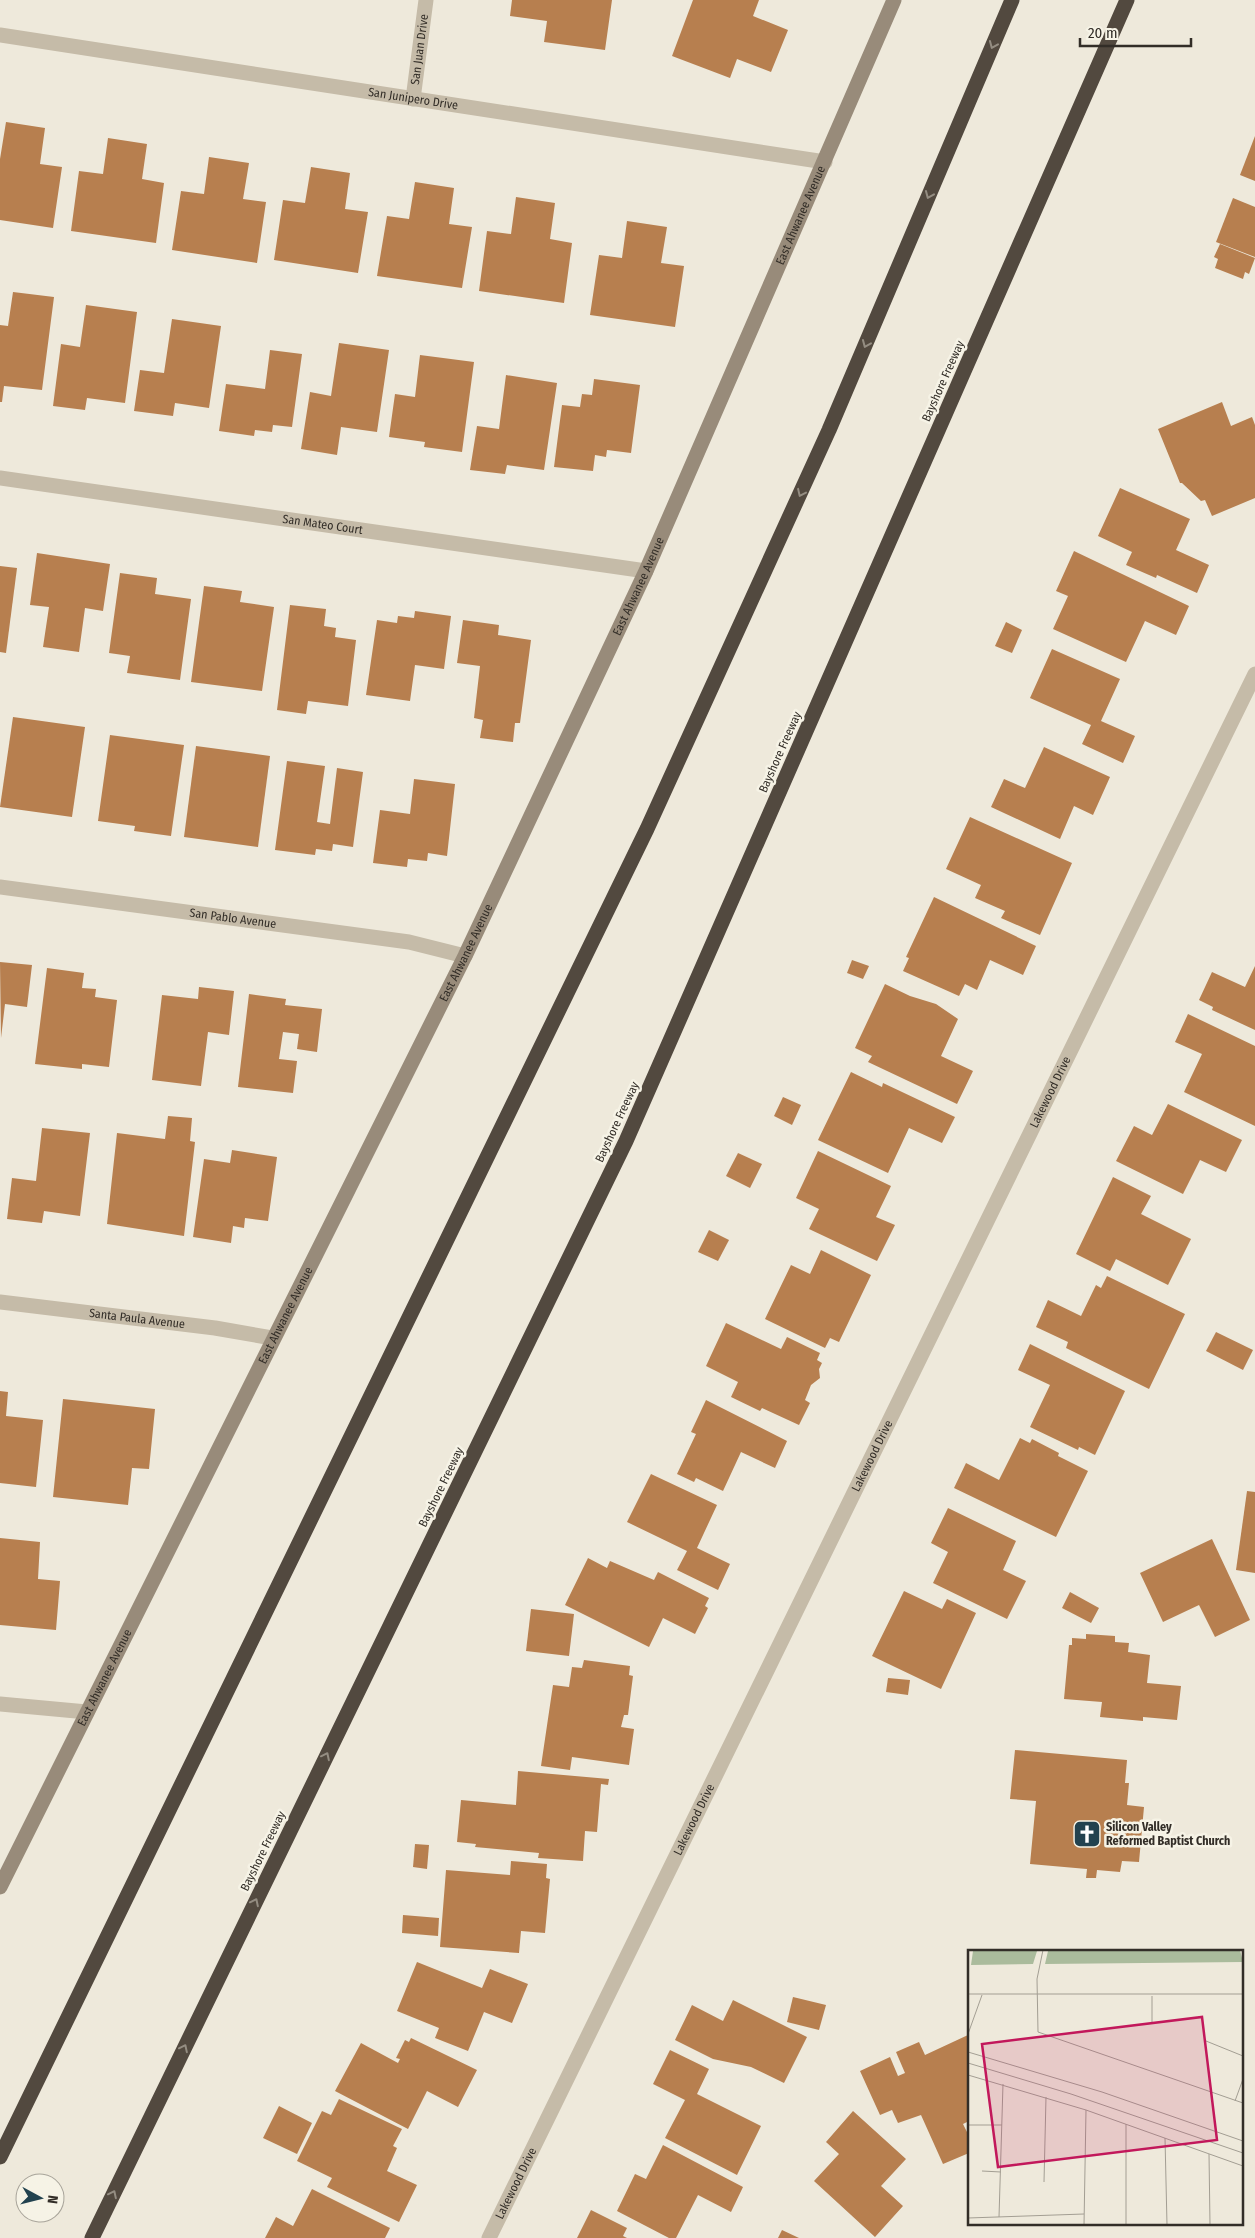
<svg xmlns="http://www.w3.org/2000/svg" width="1255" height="2238" font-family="'Fira Sans Condensed',sans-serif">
	<rect width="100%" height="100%" fill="#eee9db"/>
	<g fill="#b77f4f">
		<polygon points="512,0 612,0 605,50 544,42 547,21 510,16"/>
		<polygon points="693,0 759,0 753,16 788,30 771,72 737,59 730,78 672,56"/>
		<polygon points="6,122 45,128 40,164 62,167 53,228 0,220 0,159"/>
		<polygon points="1255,136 1255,181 1240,175"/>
		<polygon points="108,138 147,144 142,179 164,183 156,243 71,231 79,171 103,174"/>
		<polygon points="209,157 249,163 243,199 266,202 257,263 172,250 181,191 204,194"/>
		<polygon points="311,167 350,173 345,209 368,212 358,273 274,260 283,200 305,203"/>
		<polygon points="415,182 454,188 449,224 472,227 462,288 377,276 387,216 409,219"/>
		<polygon points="516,197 555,203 550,239 572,243 564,303 479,291 487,231 511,234"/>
		<polygon points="1233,198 1255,207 1255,257 1216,242"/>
		<polygon points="627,221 667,227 661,263 684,266 675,327 590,315 599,255 622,258"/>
		<polygon points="1220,244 1255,258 1249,274 1245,272 1243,279 1215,268 1218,259 1214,257"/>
		<polygon points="13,292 54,297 42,390 4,386 2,402 0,402 0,325 8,326"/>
		<polygon points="86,305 137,312 125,403 87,398 85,410 53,406 61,344 80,347"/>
		<polygon points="172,319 221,326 209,408 175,403 173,416 134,411 140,370 164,373"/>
		<polygon points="339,343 389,350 377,432 341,427 337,455 301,449 310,392 331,396"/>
		<polygon points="270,350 302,354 292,427 273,425 272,432 255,430 254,436 219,431 226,384 265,389"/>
		<polygon points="420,355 474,362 462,452 424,447 425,442 389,437 395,394 415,397"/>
		<polygon points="506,375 557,383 544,470 507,465 505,474 470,470 477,426 499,429"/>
		<polygon points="594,379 640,385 631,453 607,450 606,457 595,455 593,471 554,467 562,405 580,407 582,394 592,395"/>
		<polygon points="1222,402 1231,426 1252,417 1255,425 1255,498 1212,516 1205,500 1201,501 1182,483 1180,483 1158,429"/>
		<polygon points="1120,488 1190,519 1176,550 1209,565 1197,593 1157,575 1156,578 1126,565 1132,552 1098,536"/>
		<polygon points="1074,551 1189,606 1176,635 1145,621 1126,662 1053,629 1068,596 1056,591"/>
		<polygon points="37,553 110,564 103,611 85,608 79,652 43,647 49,607 30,605"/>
		<polygon points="0,566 17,568 6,653 0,652"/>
		<polygon points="120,573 157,578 155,594 191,599 180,680 127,673 130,656 109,653"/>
		<polygon points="204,586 242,591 240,602 274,607 262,691 191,682"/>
		<polygon points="290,605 326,609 324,626 336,628 335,637 356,640 348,706 308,701 306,714 277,710"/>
		<polygon points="415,611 451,616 444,669 415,665 410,701 366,695 377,620 397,623 398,616 414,618"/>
		<polygon points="463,620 499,625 498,635 531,640 520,723 515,723 513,742 480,738 483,720 474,718 480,666 457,663"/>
		<polygon points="1006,622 1022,630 1012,653 995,646"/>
		<polygon points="1052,649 1120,679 1101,721 1135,736 1123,763 1082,744 1091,725 1030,698"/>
		<polygon points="13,717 85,727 72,817 0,807"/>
		<polygon points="110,735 184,745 171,836 134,831 135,826 98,821"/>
		<polygon points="196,746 270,756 258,847 184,837"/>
		<polygon points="1044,747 1110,777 1093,815 1074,806 1060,839 991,807 1004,779 1025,788"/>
		<polygon points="287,761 325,766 317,822 330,824 337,768 363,772 353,847 333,844 332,851 316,849 315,855 275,850"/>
		<polygon points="414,779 455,784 447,856 428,853 427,861 408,859 407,867 373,863 380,810 410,814"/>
		<polygon points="970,817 1072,863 1040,935 1001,918 1005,911 975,898 981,885 946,869"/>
		<polygon points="934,897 1036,946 1023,975 990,960 977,990 965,984 959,996 903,971 909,958 906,957"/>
		<polygon points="852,960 869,966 863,979 847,973"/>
		<polygon points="0,962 32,965 27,1007 5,1004 1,1038"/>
		<polygon points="1255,966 1255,1030 1212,1010 1213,1007 1199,1000 1212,972 1245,987"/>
		<polygon points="47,968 84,973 82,988 96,989 95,997 117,1000 109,1067 82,1064 82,1069 35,1064"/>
		<polygon points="885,984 910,996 936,1004 958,1019 941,1056 973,1071 957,1104 868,1062 872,1056 855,1048"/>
		<polygon points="199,987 234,991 229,1035 208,1032 201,1086 152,1080 162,995 198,999"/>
		<polygon points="249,994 286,999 285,1005 322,1009 317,1052 297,1049 299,1034 283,1032 279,1059 297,1061 293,1093 238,1087"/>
		<polygon points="1188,1014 1255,1046 1255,1126 1184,1092 1202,1054 1175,1042"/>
		<polygon points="851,1072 882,1087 883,1083 955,1117 942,1143 909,1128 888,1173 818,1140"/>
		<polygon points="783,1097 801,1105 792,1125 774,1116"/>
		<polygon points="1168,1104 1242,1140 1226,1172 1200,1160 1183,1194 1116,1161 1134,1126 1152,1135"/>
		<polygon points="168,1116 192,1118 190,1141 195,1142 184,1236 107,1224 117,1133 165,1139"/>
		<polygon points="42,1128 90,1133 80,1216 44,1211 42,1223 7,1219 12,1178 36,1181"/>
		<polygon points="232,1150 277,1157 268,1221 245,1218 244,1228 233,1226 231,1243 193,1237 204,1159 230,1163"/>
		<polygon points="818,1151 891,1186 876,1217 895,1225 877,1261 809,1229 819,1209 796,1198"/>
		<polygon points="738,1153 762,1164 750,1188 726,1176"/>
		<polygon points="1113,1177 1151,1196 1141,1214 1191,1239 1168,1285 1116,1259 1110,1271 1076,1254"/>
		<polygon points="709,1230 729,1240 718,1261 698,1252"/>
		<polygon points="821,1250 871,1275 839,1342 830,1338 825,1348 765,1319 791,1265 810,1274"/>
		<polygon points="1107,1276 1185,1314 1149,1389 1066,1348 1068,1342 1036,1327 1048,1300 1081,1316 1096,1285 1101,1288"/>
		<polygon points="726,1323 781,1349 787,1337 820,1353 817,1360 822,1363 819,1369 820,1378 811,1385 805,1400 810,1403 799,1425 762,1408 760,1411 731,1397 738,1382 706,1366"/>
		<polygon points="1216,1332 1253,1350 1243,1370 1206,1351"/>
		<polygon points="1030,1344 1125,1391 1095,1455 1079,1447 1078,1450 1030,1427 1050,1385 1018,1370"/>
		<polygon points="0,1391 8,1392 6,1416 43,1420 36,1487 0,1483"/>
		<polygon points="63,1399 155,1409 149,1469 132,1468 128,1505 53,1497"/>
		<polygon points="706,1400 787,1441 775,1468 741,1452 723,1491 696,1478 694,1482 677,1474 696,1434 691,1432"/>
		<polygon points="1020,1438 1030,1443 1032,1439 1059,1453 1058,1456 1088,1471 1056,1537 954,1488 966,1463 999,1480"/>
		<polygon points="651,1474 717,1505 697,1548 730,1564 718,1590 677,1570 687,1551 627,1522"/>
		<polygon points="1247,1491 1255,1492 1255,1573 1236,1570"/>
		<polygon points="948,1508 1016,1541 1003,1570 1026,1581 1007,1619 933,1583 948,1552 931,1543"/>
		<polygon points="0,1538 40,1542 38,1579 60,1581 56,1630 0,1625"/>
		<polygon points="1212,1539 1250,1620 1215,1637 1199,1605 1163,1622 1140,1573"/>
		<polygon points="588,1558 607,1568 610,1561 654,1580 658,1572 709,1598 705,1606 708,1608 695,1634 663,1618 649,1647 565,1605"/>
		<polygon points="904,1591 942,1609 947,1599 976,1613 941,1689 872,1656"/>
		<polygon points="1070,1592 1099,1608 1091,1623 1062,1608"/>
		<polygon points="531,1609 574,1614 569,1656 526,1651"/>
		<polygon points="1086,1634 1115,1636 1115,1642 1129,1643 1128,1652 1150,1655 1147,1683 1181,1686 1177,1720 1143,1717 1143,1721 1100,1717 1102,1702 1064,1699 1069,1645 1072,1645 1072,1638 1086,1639"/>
		<polygon points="584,1660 630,1666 629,1675 633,1676 628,1715 624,1715 621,1727 634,1729 629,1765 572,1757 570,1770 541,1766 553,1685 569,1687 572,1667 582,1668"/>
		<polygon points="888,1678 910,1680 908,1695 886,1692"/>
		<polygon points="1015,1750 1127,1760 1125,1783 1129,1783 1127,1805 1144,1807 1139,1862 1122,1861 1120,1872 1097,1870 1096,1878 1086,1878 1087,1869 1030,1864 1036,1801 1010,1799"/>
		<polygon points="518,1771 609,1779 608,1785 601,1784 597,1832 585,1831 583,1861 538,1858 539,1853 475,1847 476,1844 457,1842 461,1800 516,1805"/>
		<polygon points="415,1844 429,1845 427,1869 413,1867"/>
		<polygon points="511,1861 547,1864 546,1878 550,1879 545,1933 521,1931 519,1953 440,1947 446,1870 510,1875"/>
		<polygon points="403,1915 439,1918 438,1936 402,1933"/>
		<polygon points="417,1962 482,1988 490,1969 528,1984 512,2023 484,2012 468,2051 435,2038 439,2028 397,2011"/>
		<polygon points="793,1997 826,2005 819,2030 787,2022"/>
		<polygon points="733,2000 807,2037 784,2083 751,2067 713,2059 675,2040 692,2005 723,2021"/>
		<polygon points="968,2035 969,2121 963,2124 969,2136 969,2153 943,2164 921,2115 898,2123 892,2110 880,2115 860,2071 890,2057 898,2076 905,2073 896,2052 919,2042 925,2055"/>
		<polygon points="411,2038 477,2070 458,2107 427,2091 408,2129 335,2091 361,2043 398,2063 400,2059 396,2058 405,2040 409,2042"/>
		<polygon points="670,2050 709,2069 697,2094 761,2126 737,2175 665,2138 685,2100 653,2084"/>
		<polygon points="339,2099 402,2129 393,2146 397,2148 387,2171 417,2185 399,2222 327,2187 332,2178 297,2161 322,2111 331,2115"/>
		<polygon points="279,2106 312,2123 297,2154 263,2138"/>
		<polygon points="853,2111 906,2159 881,2186 903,2206 875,2237 814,2181 839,2154 826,2142"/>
		<polygon points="663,2145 743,2187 731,2212 698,2195 676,2238 669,2238 617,2211 635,2174 646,2179"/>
		<polygon points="312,2189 390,2228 385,2238 265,2238 276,2217 293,2226"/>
		<polygon points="591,2210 627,2228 623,2236 627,2238 577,2238"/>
		<polygon points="782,2230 799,2238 778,2238"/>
	</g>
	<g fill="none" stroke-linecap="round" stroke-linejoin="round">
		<g stroke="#c5bba8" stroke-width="15">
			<path id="s1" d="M0,35L825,162"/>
			<path id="s2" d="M413,99L426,0"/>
			<path id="s3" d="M0,478L646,571"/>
			<path id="s4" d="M0,887L409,942L465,956"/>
			<path id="s5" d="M0,1302L215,1328L272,1338"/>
			<polyline points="0,1704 87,1712"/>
			<path id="s6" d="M489,2238L1255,674"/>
		</g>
		<path stroke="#988b7a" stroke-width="15" id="s7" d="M0,1887L465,956L646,571L894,0"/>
		<g stroke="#52493f" stroke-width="15">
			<polyline points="0,2157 647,829 829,430 1012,0"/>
			<polyline points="92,2238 626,1141 1127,0"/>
		</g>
	</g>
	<defs><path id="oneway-chevron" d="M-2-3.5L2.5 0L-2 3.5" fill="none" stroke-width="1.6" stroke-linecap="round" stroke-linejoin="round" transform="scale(1.25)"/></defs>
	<g stroke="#948d82">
		<use href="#oneway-chevron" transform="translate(993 45) rotate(113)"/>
		<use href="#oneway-chevron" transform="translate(929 195) rotate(113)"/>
		<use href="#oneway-chevron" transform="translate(866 344) rotate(113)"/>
		<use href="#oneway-chevron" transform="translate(801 493) rotate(115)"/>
		<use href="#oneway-chevron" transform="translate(326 1756) rotate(-64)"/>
		<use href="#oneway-chevron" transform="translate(255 1902) rotate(-64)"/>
		<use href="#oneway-chevron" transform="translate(184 2048) rotate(-64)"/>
		<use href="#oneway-chevron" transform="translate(113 2194) rotate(-64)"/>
	</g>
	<defs>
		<g id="church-square" transform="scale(1.4375)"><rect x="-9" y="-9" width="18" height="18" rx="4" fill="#22424f" stroke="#f6f3e6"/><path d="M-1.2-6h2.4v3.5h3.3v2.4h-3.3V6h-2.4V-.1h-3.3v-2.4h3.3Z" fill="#fff"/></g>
	</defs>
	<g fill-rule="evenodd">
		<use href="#church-square" x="1087" y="1834"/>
	</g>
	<g text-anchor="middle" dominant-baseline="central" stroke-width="5" stroke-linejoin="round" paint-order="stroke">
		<g font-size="12" fill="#322d27" stroke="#f6f3e6">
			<text stroke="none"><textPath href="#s2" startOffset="50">San Juan Drive</textPath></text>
			<text stroke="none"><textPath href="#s1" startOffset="418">San Junipero Drive</textPath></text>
			<text stroke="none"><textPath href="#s7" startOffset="1854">East Ahwanee Avenue</textPath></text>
			<text transform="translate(943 381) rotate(-66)">Bayshore Freeway</text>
			<text stroke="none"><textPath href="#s3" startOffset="326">San Mateo Court</textPath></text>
			<text stroke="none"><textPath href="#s7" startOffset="1449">East Ahwanee Avenue</textPath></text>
			<text transform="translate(780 752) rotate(-66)">Bayshore Freeway</text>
			<text stroke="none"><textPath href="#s4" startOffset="235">San Pablo Avenue</textPath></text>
			<text stroke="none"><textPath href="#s7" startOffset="1044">East Ahwanee Avenue</textPath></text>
			<text stroke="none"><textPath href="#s6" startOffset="1276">Lakewood Drive</textPath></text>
			<text transform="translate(617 1122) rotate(-65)">Bayshore Freeway</text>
			<text stroke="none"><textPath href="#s7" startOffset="639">East Ahwanee Avenue</textPath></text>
			<text stroke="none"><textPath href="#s5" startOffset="138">Santa Paula Avenue</textPath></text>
			<text stroke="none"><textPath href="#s6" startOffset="871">Lakewood Drive</textPath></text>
			<text transform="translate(441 1487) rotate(-64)">Bayshore Freeway</text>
			<text stroke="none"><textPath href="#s7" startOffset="234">East Ahwanee Avenue</textPath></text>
			<text stroke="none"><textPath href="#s6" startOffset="466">Lakewood Drive</textPath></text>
			<text transform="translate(263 1851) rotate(-64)">Bayshore Freeway</text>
			<text stroke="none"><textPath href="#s6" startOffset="61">Lakewood Drive</textPath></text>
		</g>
		<g font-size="12" font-weight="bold" fill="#322d27" stroke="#f6f3e6" text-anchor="start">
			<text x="1106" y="1827">Silicon Valley<tspan x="1106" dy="14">Reformed Baptist Church</tspan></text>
		</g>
	</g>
	<g transform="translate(968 1950)">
		<rect width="275" height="275" fill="#eee9db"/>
		<path d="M272,0L275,12L77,14L80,1ZM5,1H69L65,14L3,15Z" fill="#aabb9c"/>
		<path fill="none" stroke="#a39e93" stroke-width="1" d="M75,0L69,29L70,82L275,153M0,44H275M184,72V46M0,84L14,45M238,91L275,106M0,102L134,142L275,191M0,113L103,144L275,203M0,125L118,160L275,216M267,151L275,129M158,174V275M0,175H34M197,188L199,275M241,204L242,275M14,221L33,222M76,232L78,147M31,267L35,134M0,268L116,264M116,275L118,160"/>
		<path fill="#c2185b" fill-opacity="0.15" stroke="#c2185b" stroke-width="2.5" d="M234,67L249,190L30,217L14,94Z"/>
		<rect width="275" height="275" fill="none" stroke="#322d27" stroke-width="2.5"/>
	</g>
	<g transform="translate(40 2198) rotate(97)"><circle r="24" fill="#f6f3e6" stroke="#a8a49a"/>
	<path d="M0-4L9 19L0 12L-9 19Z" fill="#22424f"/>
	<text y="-8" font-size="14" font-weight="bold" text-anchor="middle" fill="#322d27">N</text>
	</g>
	<path d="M1080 38v8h111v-8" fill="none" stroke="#322d27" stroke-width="2.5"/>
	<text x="1088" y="38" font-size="15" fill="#322d27" stroke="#f6f3e6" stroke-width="4" paint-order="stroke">20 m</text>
</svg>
